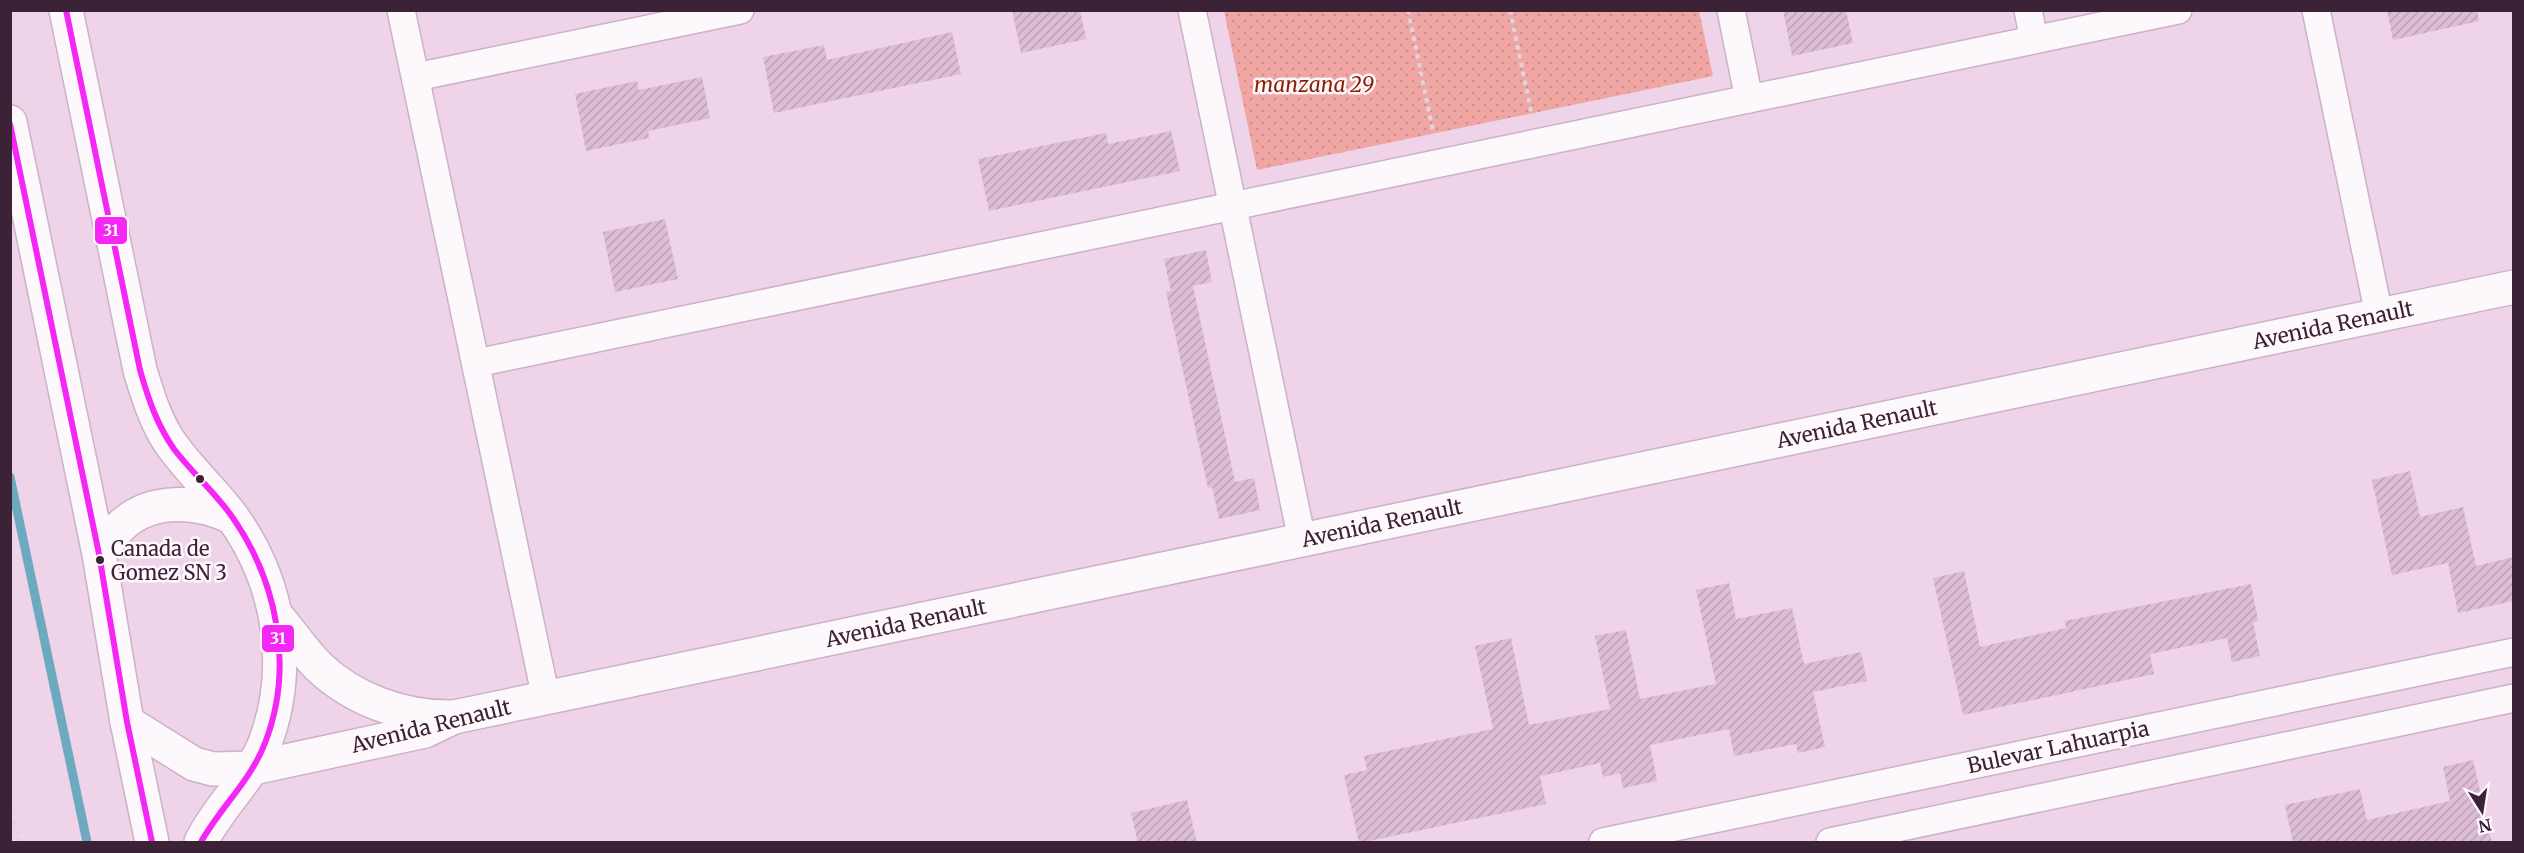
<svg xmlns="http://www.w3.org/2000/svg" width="2524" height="853" font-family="Merriweather,serif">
	<defs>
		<pattern id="park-dots" width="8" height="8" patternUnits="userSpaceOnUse" patternTransform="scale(1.5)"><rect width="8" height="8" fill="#f0a7a3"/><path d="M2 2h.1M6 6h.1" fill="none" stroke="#cf8f8d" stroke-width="1.8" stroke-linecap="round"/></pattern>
		<pattern id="building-hatch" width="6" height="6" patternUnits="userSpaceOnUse" patternTransform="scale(1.5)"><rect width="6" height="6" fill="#dcbcd6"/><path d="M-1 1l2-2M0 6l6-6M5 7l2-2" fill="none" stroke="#bea1b8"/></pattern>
	</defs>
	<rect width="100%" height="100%" fill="#eed3e9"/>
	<polygon fill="url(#park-dots)" points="1224,11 1699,11 1713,76 1257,170"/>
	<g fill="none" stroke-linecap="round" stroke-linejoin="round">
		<polyline stroke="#6eaabf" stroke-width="9" points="10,477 87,842"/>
	</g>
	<g fill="url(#building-hatch)">
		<polygon points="1012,10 1080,10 1086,39 1021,53"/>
		<polygon points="1783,10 1846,10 1853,43 1792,56"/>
		<polygon points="2387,10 2477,10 2479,21 2393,40"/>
		<polygon points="952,32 961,74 774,113 763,57 824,45 827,60"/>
		<polygon points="702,77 710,118 648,131 649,138 586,151 575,94 637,81 639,90"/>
		<polygon points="1171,131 1180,171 989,211 978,159 1106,133 1108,144"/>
		<polygon points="665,219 678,279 615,292 603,232"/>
		<polygon points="1206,250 1212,282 1193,286 1235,482 1254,478 1260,510 1219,519 1212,487 1208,488 1166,292 1171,291 1164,259"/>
		<polygon points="2410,471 2420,517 2463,507 2476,566 2514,557 2514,601 2458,613 2448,563 2392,575 2372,480"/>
		<polygon points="1964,571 1980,647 2066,628 2065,621 2251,584 2258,621 2253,622 2260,656 2232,662 2227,638 2150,654 2154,674 1963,715 1933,578"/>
		<polygon points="1729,583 1736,619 1792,608 1804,664 1861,652 1867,681 1813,692 1825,747 1798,753 1796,744 1734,756 1729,729 1650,745 1657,781 1623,788 1620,773 1603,777 1600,763 1540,776 1546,804 1359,843 1344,775 1367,770 1364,756 1493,729 1475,646 1511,638 1529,725 1610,709 1595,636 1626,630 1640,699 1716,684 1696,590"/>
		<polygon points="2473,760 2492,843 2293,843 2285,805 2360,789 2367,820 2450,801 2443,767"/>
		<polygon points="1187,800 1197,843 1138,843 1131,813"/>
	</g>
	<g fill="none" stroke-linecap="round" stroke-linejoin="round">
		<g stroke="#cbb2c6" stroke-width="30">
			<g id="minor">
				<polyline points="401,10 546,698"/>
				<polyline points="1192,10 1302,540"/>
				<polyline points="1731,10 1749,99"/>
				<polyline points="2028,10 2034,40"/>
				<polyline points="2316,10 2379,315"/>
				<polyline points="416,77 740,10"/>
				<polyline points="476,363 2178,10"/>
				<polyline points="1603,842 2514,652"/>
				<polyline points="1830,842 2514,698"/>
			</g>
		</g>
		<g stroke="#cbb2c6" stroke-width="36">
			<g id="tertiary">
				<path d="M275,614C290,631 303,651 319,667C354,700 403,717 449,717"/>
				<polyline points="253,768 425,731 454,717 2514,287"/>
			</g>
		</g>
		<g stroke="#cbb2c6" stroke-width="36">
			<g id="secondary">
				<path d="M66,10L140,370C147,393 154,417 167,438C185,467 213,490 233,518C280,584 293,668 265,743C250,780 218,807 201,842"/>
				<polyline points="10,122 99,554 127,722 152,842"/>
				<path d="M99,554C105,545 111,535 119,528C149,497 198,500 233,518"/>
				<polyline points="127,722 194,764 213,769 253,768"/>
			</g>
		</g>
		<g stroke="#ded6dc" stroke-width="4" stroke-dasharray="4.5 4.5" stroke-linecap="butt">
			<polyline points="1408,10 1434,136"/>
			<polyline points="1510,10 1532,116"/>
			<polyline points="10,803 19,842"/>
		</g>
		<use href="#minor" stroke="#fcf8fc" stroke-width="27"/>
		<use href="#tertiary" stroke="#fcf8fc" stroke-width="33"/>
		<use href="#secondary" stroke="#fcf8fc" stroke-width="33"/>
		<g stroke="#fff8fd" stroke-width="10">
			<g id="bus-1">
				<path d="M66,10L140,370C148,398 157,425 174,449C192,473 216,493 233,518C278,583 294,668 265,743C251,780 220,808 201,842"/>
				<polyline points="10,124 99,554 127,722 152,842"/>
			</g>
		</g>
		<use href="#bus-1" stroke="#f427f5" stroke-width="6"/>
	</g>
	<g fill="#3b2236" stroke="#fff8fd" stroke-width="2">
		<circle cx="200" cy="479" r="5"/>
		<circle cx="100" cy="560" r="5"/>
	</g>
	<g text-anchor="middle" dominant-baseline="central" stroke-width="5" stroke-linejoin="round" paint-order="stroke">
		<g font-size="20" fill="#3b2236" stroke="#fff8fd" text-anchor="start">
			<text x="111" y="548">Canada de<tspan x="111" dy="24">Gomez SN 3</tspan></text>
		</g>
		<g font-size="21" font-style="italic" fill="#8c1f01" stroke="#fff8fd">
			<text x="1314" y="84">manzana 29</text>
		</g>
		<g font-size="21" fill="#3b2236" stroke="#fff8fd">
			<text transform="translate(2333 325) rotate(-12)">Avenida Renault</text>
			<text transform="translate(1857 424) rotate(-12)">Avenida Renault</text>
			<text transform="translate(1382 523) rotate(-12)">Avenida Renault</text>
			<text transform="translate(906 623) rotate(-12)">Avenida Renault</text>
			<text transform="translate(431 726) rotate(-14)">Avenida Renault</text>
			<text transform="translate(2058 747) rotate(-12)">Bulevar Lahuarpia</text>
		</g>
	</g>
	<g stroke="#fff8fd" stroke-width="2">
		<rect x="94" y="216" width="34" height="29" rx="6" fill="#f427f5"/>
		<rect x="261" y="624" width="34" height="29" rx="6" fill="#f427f5"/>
	</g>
	<g font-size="16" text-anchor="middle" font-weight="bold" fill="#fff">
		<text x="111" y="236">31</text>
		<text x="278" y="644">31</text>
	</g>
	<rect width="2524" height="853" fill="none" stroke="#3b2236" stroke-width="24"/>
	<g transform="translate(2482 811) rotate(168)" stroke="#fff8fd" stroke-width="4.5" paint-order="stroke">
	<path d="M0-4.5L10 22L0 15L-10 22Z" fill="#3b2236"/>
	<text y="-9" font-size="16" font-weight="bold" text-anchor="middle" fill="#3b2236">N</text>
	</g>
</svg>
